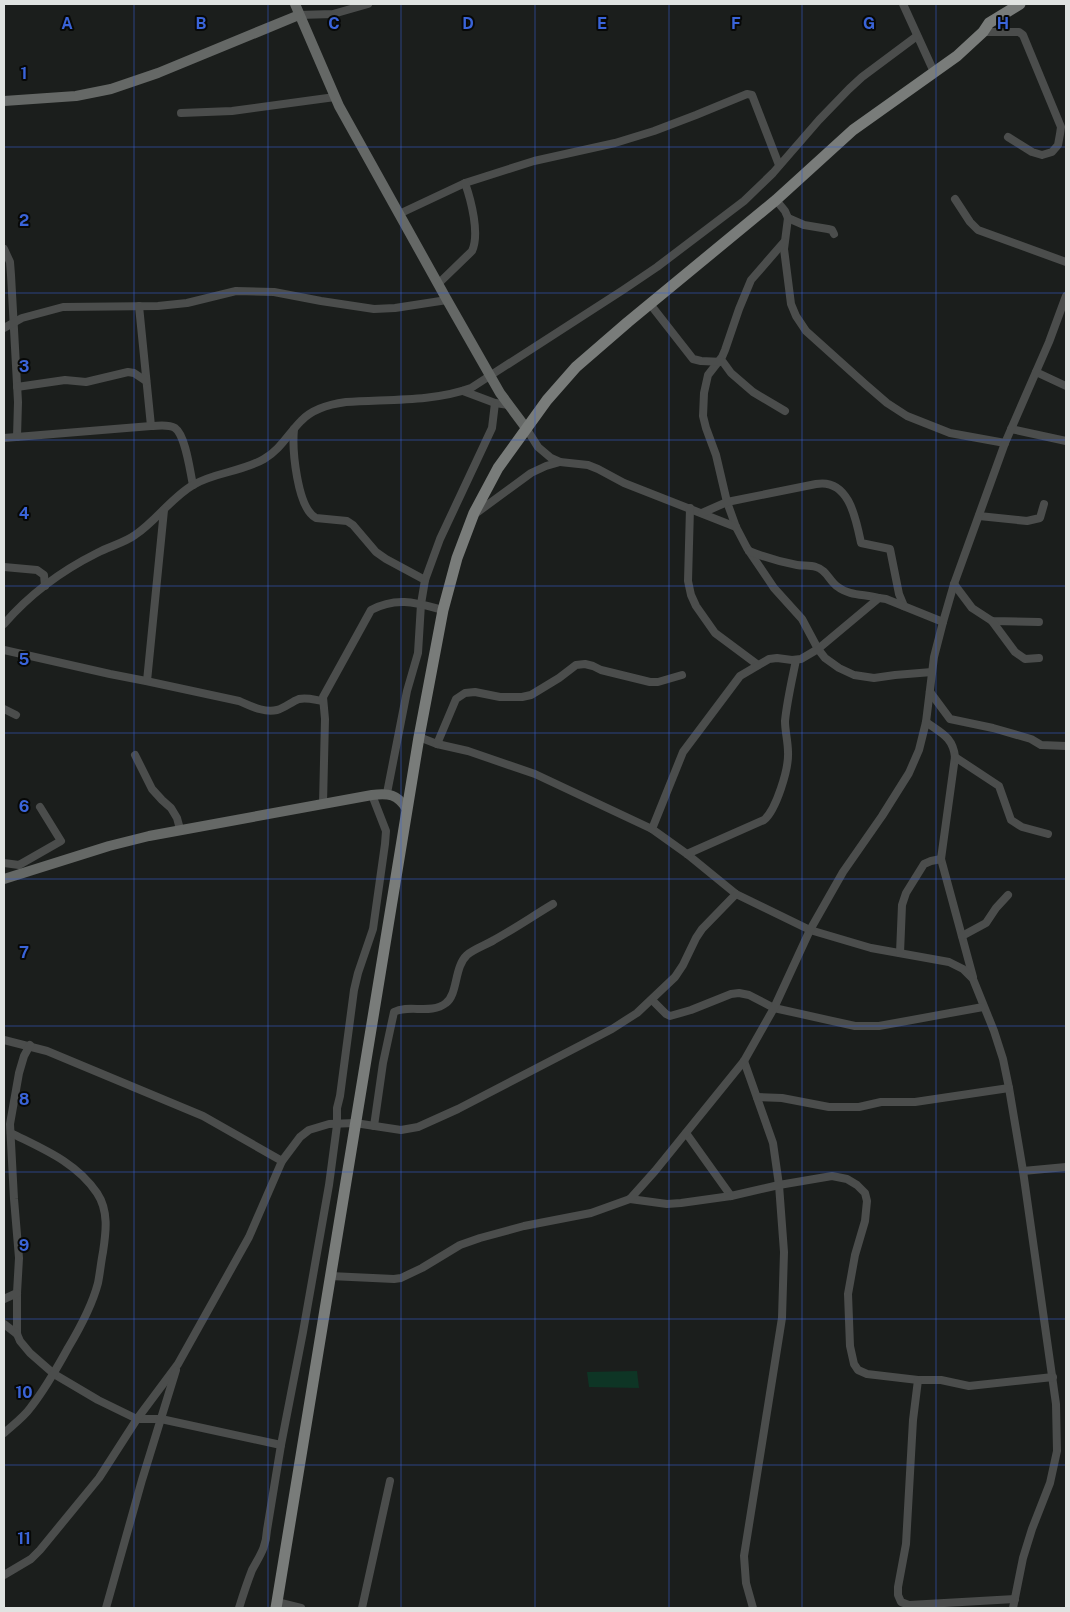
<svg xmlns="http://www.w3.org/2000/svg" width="1070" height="1612" font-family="'Public Sans',sans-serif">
	<rect width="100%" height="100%" fill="#1b1e1c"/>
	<polygon fill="#0e3525" points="637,1371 639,1388 589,1387 587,1372"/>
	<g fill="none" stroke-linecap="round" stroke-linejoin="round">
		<g stroke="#4b4d4c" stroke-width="8">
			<polyline points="903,4 934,72"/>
			<polyline points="299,15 333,14 368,4"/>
			<polyline points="983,32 1019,32 1023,35 1061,127 1060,134 1058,145 1052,152 1042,155 1032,152 1008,137"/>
			<polyline points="181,113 232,111 335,97"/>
			<polyline points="955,199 970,222 978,230 1066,262"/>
			<polyline points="776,200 785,211 788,218 784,249 791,304 796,316 806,331 865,384 887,403 907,416 950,433 1005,443"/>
			<polyline points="399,214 465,183 534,161 615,143 654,131 696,115 747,94 752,95 779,165"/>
			<polyline points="788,218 804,225 828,229 832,230 834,234"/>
			<polyline points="784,242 751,280 739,309 725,350 722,357 708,375 704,393 703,416 706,428 716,455 727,502 736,527 747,548 774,588 802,619 818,649 825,658 839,668 854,675 874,678 895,675 932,672"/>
			<polyline points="4,249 10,262 11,275 18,402 17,437"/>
			<path d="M438,284L472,251C480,234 471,200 465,183"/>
			<polyline points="650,304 693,359 701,361 723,362 731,373 753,392 785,411"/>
			<polyline points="139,306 151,426"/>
			<polyline points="4,328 22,318 63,307 158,306 187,303 236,291 274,292 321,301 374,309 395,308 447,300"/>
			<polyline points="1036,372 1066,386"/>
			<polyline points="17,387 65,380 86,382 128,372 134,373 146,381"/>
			<polyline points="463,391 495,403 509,405"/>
			<polyline points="526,428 538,447 551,458 560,462 588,465 598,469 624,483 736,527"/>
			<path d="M294,429C292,449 297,508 316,518L347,521L353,525L376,552L386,559L425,580"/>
			<polyline points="1011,429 1066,441"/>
			<path d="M4,438L151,426C159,426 168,424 175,428C186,436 190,472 193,485"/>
			<polyline points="690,508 688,581 691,595 696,606 715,633 758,665"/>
			<path d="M702,513L727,502L816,484C849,478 856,519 861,543L890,549L899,594L904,606"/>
			<polyline points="475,514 531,473 546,466 560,462"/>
			<polyline points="979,516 1027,521 1040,518 1044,504"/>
			<path d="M749,551C764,557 780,562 797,565C803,566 810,565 816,567C827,570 829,581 838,587C849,596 866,594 879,598"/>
			<polyline points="4,567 37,570 44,575 45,586"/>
			<polyline points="954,584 972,608 992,621 1039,622"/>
			<polyline points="992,621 1015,652 1025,659 1039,658"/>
			<path d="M4,624C29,595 63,570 97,553C110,546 124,543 135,535C156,521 171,498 193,485C215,472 242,472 264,459C280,450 289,433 301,421C312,409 331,404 346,402C386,399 433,402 471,388L623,290L657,267L744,201L773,173L819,120L849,89L862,77L917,36"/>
			<path d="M4,650L110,674L146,681L239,701C251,706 264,713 277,710C285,708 291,702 299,699C307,697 315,700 323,701"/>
			<polyline points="147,681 164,510"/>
			<polyline points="930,692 950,719 993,728 1031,739 1041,745 1066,746"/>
			<polyline points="4,709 16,715"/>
			<path d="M926,722C941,733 953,737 955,757L941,859L973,977"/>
			<polyline points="419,737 437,744 468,751 535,774 652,829 687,854 736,894 810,930 871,948 949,962 963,969 973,979 994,1031 1003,1059 1009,1088 1023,1171 1056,1404 1057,1451 1050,1483 1032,1529 1023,1558 1013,1608"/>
			<polyline points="437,744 456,699 465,693 475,692 500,697 522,697 531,695 559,678 576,665 585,664 593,666 601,670 650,682 658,682 682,675"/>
			<polyline points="135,755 152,789 162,800 171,808 177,818 180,829"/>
			<polyline points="955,757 999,786 1011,820 1022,827 1048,834"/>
			<polyline points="387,793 407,691 418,653 421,604 425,580 440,539 492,428 495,403"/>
			<path d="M323,804L325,719L323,697L371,610C397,596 417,603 443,610"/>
			<polyline points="652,829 683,752 740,676 769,659 777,658 792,660 801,659 818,649 879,598 886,599 943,622"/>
			<path d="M687,854L764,820C776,810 789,769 788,752C788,742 785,731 785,721C787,701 792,680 796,660"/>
			<polyline points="4,863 19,865 61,841 40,807"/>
			<polyline points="962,936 986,923 996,908 1008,895"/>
			<polyline points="900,953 902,905 906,893 924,864 931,861 941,859"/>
			<polyline points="652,1000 666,1014 670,1016 691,1010 731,994 739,993 749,995 774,1008 855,1026 879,1026 983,1007"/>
			<polyline points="4,1040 47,1051 203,1116 282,1161"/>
			<polyline points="30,1045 24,1056 19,1073 10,1124 14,1199 19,1258 17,1293 17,1334 20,1341 30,1353 54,1374 98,1400 137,1419 161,1419 281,1445"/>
			<polyline points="744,1061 773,1143 779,1185 784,1252 782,1318 744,1556 746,1583 753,1608"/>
			<polyline points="757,1097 782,1098 829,1107 859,1107 881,1102 915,1102 1009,1088"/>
			<path d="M374,1126L383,1063L394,1012C409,1004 431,1015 446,1003C458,994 454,967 467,955C474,949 486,945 494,940C514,929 533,916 553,904"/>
			<polyline points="686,1133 731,1196"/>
			<polyline points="1023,1171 1066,1167"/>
			<polyline points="630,1199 667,1204 681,1203 731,1196 779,1185 832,1176 847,1179 857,1185 865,1193 867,1201 865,1221 855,1255 848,1294 850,1346 854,1364 858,1370 867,1374 918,1380 941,1380 969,1386 1053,1377"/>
			<polyline points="330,1276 394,1279 401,1278 422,1268 460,1245 480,1238 524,1226 591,1213 630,1199 655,1171 744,1061 774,1008 810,930 843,872 882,816 909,773 919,750 926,722 934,657 943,622 954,584 1005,443 1049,342 1066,296"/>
			<polyline points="4,1299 17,1293"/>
			<polyline points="4,1324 17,1334"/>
			<polyline points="918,1380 913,1420 906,1544 898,1587 898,1595 901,1602 909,1605 1015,1599"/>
			<path d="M4,1433C13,1425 24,1417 31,1407C45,1389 57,1368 68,1348C80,1328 92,1306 98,1283C100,1273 101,1262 103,1252C106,1232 109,1211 97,1193C76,1162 43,1149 11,1133"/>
			<polyline points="4,1575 31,1559 40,1550 99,1478 137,1419 178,1364 249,1237 282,1161 300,1137 309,1130 329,1124 355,1123 401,1130 418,1127 458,1109 612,1029 637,1013 675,977 683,965 696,938 702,929 736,894"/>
			<polyline points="277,1602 301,1608"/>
			<polyline points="106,1608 142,1480 176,1370"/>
			<path d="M239,1608C243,1595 247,1583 252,1570C260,1555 266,1548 267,1530L281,1445L303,1332L329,1185L337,1125V1108L340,1096L354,990L358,973L373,929L385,844L386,831L372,795"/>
			<polyline points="362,1608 390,1481"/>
		</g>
		<g stroke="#656866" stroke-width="10">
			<polyline points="295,4 339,106 447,300 500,393 526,428"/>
			<polyline points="4,101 76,96 111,89 158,73 299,15"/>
			<path d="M4,879L109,846L149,836L372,795C389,793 397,794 407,809"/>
		</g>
		<polyline stroke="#797c7a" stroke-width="11" points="276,1608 419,737 443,610 457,558 474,513 498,468 547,400 576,367 628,322 776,200 853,130 957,56 983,32 989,23 1020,4"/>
	</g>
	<path fill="none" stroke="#3a64d9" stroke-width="1" stroke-opacity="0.55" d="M134,4V1608M268,4V1608M401,4V1608M535,4V1608M669,4V1608M802,4V1608M936,4V1608M4,147H1066M4,293H1066M4,440H1066M4,586H1066M4,733H1066M4,879H1066M4,1026H1066M4,1172H1066M4,1319H1066M4,1465H1066"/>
	<g font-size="16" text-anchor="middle" font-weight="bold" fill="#3a64d9" stroke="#070807" stroke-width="4" stroke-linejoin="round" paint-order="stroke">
		<text x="67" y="29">A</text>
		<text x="201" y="29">B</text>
		<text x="334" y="29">C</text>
		<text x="468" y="29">D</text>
		<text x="602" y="29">E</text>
		<text x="736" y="29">F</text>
		<text x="869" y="29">G</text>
		<text x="1003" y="29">H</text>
		<text x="24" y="79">1</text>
		<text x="24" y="226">2</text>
		<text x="24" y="372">3</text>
		<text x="24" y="519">4</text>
		<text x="24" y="665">5</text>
		<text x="24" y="812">6</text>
		<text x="24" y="958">7</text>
		<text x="24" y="1105">8</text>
		<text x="24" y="1251">9</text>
		<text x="24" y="1398">10</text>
		<text x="24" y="1544">11</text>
	</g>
	<rect width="1070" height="1612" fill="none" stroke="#e0e3e1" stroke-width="10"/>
</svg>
